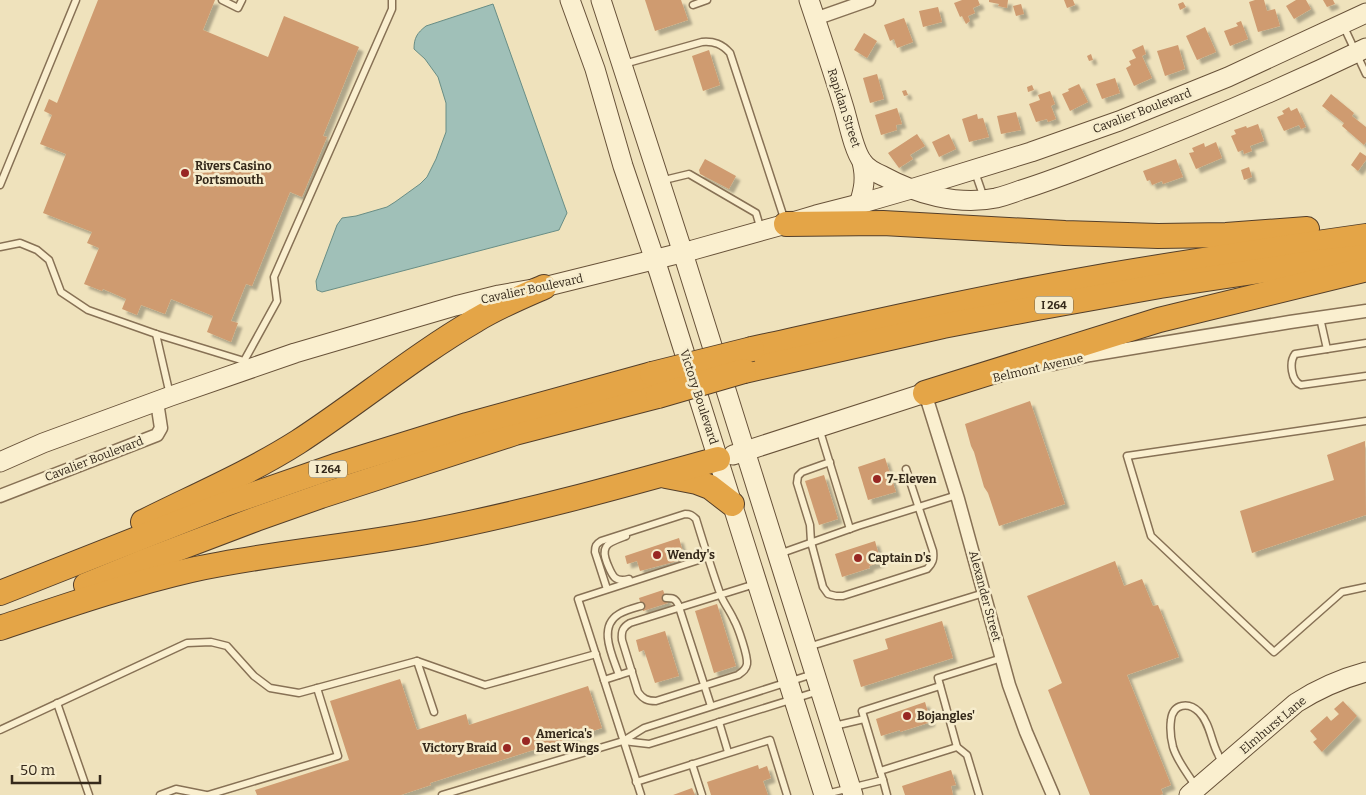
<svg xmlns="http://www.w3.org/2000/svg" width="1366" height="795" font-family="Bitter,serif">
	<defs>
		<filter id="shadow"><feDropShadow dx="4.5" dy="4.5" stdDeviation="1" flood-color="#0004"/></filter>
	</defs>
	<rect width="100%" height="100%" fill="#efe2bc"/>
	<path fill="#a0c0b8" stroke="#688d85" d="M493,4L567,213L559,230L322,292L317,290L316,281L337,225L342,218L356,216L387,207L395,202L420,184L427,177L436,159L446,132V103L438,77L425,59L414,49C414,38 417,33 426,26Z"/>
	<g fill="#cf9b70" filter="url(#shadow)">
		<polygon points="98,0 215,0 203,30 268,57 284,16 359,47 323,136 327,137 302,197 290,192 252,286 246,284 231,321 238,323 231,342 207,332 213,316 171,299 165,314 141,305 137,315 122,309 126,299 103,289 102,291 84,284 99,248 87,243 92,232 43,213 66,154 40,144 52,115 44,111 49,99 57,103"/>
		<polygon points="645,0 681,0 688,20 655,31"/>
		<polygon points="962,0 978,0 980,5 973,8 975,13 968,16 970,21 966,24 962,16 960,17 954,3"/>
		<polygon points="989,0 1008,0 1007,8 998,6 999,4 989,2"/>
		<polygon points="1064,0 1073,0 1075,5 1067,8"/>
		<polygon points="1255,0 1264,0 1267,11 1275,9 1280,26 1258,32 1249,2"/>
		<polygon points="1296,0 1306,0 1311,9 1294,19 1286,6"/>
		<polygon points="1323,0 1333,0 1335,4 1327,7"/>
		<polygon points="1183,2 1186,7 1180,10 1178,4"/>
		<polygon points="1021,4 1024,14 1016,16 1013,6"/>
		<polygon points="938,7 942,22 923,27 919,11"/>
		<polygon points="904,18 913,42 897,48 894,39 890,41 884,25"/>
		<polygon points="1241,21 1248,39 1230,46 1224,31 1238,26 1236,23"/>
		<polygon points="1205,27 1216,52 1197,60 1186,36"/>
		<polygon points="864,33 877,41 867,58 854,50"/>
		<polygon points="1143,45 1146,54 1142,56 1152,78 1134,86 1126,68 1131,65 1129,61 1136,58 1132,50"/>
		<polygon points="1178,45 1185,69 1165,76 1157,51"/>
		<polygon points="709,50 720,85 703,91 692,56"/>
		<polygon points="1091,54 1093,60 1089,61 1087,56"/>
		<polygon points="877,74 884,99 870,103 863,78"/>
		<polygon points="1115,78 1120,93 1102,99 1096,84"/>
		<polygon points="1079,84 1088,102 1070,111 1062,94 1069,91 1068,89"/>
		<polygon points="1032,85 1034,90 1028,92 1027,87"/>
		<polygon points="906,90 908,95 904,96 902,91"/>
		<polygon points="1050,91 1055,104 1051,106 1056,119 1048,122 1047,119 1036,122 1029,104 1040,100 1038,95"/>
		<polygon points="1331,94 1354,113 1352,116 1366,127 1366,142 1364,145 1342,126 1344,123 1322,106"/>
		<polygon points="1289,107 1291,111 1297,108 1306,127 1301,129 1299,125 1284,131 1277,117 1284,114 1282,111"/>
		<polygon points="897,108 902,124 896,125 897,130 881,135 875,115"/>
		<polygon points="1016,112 1021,130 1001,134 997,116"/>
		<polygon points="977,114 978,119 983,118 989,137 969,142 962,119"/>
		<polygon points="1258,124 1264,141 1250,146 1252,151 1244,154 1243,150 1238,152 1231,136 1236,134 1234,130 1246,126 1247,128"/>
		<polygon points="917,134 925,146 910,155 913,159 899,168 888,153"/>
		<polygon points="949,134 956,149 939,157 932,142"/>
		<polygon points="1216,142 1222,158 1196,169 1189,153 1194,152 1192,148 1204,143 1205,147"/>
		<polygon points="1360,152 1366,156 1366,160 1358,171 1351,165"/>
		<polygon points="705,159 736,176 729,189 700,174 699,170"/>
		<polygon points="1176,159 1183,177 1163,184 1162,181 1152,185 1150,180 1147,181 1143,171"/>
		<polygon points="1249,167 1252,177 1244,180 1241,170"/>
		<polygon points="1030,401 1065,504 999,526 988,493 984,487 974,452 971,446 965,424"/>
		<polygon points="1365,441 1366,515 1252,553 1240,511 1334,480 1327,455"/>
		<polygon points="885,458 896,492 868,500 858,467"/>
		<polygon points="824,475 838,519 819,525 805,481"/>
		<polygon points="679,538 685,559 640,571 637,561 627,564 625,556"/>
		<polygon points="875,541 881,562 869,566 870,568 842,577 835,554"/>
		<polygon points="1115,561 1124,586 1142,579 1153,606 1158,605 1179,657 1127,675 1171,785 1161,789 1163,794 1160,795 1090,795 1048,690 1062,683 1027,596"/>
		<polygon points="663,590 668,603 643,611 639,598"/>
		<polygon points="717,604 736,666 714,673 695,611"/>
		<polygon points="942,621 953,658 861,687 853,660 888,649 885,639"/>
		<polygon points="665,631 679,676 655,683 644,650 639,652 636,640"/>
		<polygon points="400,679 417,730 466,714 469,725 588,686 602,728 430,783 431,785 401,795 257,795 255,790 349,760 330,701"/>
		<polygon points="1343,701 1357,716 1342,732 1322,752 1313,742 1317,739 1310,731 1327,716 1331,721 1339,714 1334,709"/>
		<polygon points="925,702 931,722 900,732 900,730 881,736 876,719"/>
		<polygon points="758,765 759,769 767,766 771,778 763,781 768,795 711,795 707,782"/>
		<polygon points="951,770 956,785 951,786 953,795 905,795 902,786"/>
		<polygon points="692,788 695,795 673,795"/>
	</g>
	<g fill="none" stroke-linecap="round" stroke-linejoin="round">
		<g stroke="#877155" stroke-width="9">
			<g id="lane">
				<polyline points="222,0 238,8 242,0"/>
				<polyline points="693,5 707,0"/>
				<polyline points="1343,25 1366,74"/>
				<path d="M624,64L702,42C714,41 722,44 730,53L785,221"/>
				<polyline points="975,172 984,198"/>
				<polyline points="660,181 689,174 756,213 761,230"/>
				<polyline points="0,185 76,0"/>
				<polyline points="0,247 20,243 37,250 49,260 61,292 88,310 156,334 244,361 246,364"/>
				<polyline points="1320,318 1327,349"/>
				<polyline points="156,334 170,395"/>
				<path d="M1366,343L1295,354C1289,362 1291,381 1301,385L1366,376"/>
				<polyline points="244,361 277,301 274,277 392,9 392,0"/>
				<polyline points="1366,421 1127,456 1151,536 1274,652 1342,592 1366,587"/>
				<polyline points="819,428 850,529"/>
				<path d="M830,462L802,472L798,476L797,483L810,525L811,542L823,587L828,594L836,596H843L927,569C933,563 934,559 933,551L906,469"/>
				<path d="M626,536C621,538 608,542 606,547C603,552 605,558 607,563C612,575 614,583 629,579"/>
				<polyline points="779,554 858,526 957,495"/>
				<path d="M607,589L595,552C595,546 596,544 601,541L685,514C690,514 692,515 696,519C704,545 712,571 721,596C725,605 730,611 734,620C738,627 748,656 747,664C746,670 742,672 738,675L656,701C647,701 643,699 638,692L622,640C621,631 623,627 630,623C672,610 714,597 755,584"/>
				<path d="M666,598C672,598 675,598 678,604L711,706"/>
				<polyline points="808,647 984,593"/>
				<polyline points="417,661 434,712"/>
				<path d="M619,675C613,657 597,627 619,614C626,610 634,608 641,606"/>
				<polyline points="604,680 632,671"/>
				<polyline points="57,703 89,795"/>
				<polyline points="719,722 728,752"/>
				<polyline points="834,726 864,719"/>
				<polyline points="0,730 187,643 211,642 227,646 254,676 270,688 299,693 417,661 485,685 596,654"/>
				<polyline points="623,741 649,744 819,691"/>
				<polyline points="957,747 938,678 1002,658"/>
				<polyline points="692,764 702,795"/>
				<polyline points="880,771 862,711 940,686"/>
				<polyline points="883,780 887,795"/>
				<polyline points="636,782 770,740 787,795"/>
				<path d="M1196,787C1188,774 1177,761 1173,747C1171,739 1170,727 1171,720C1173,703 1189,702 1199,712C1210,723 1211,741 1218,754C1219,758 1222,761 1224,763"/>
				<polyline points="826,794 883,780 880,771 957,747 967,755 979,795"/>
				<polyline points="160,795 176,789 206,795"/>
				<polyline points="208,795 338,756 317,688"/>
				<polyline points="442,795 623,741 644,728 813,674"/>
				<polyline points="641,795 578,599 708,557"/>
			</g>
		</g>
		<g stroke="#877155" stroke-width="15">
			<g id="street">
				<polyline points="815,19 869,0"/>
				<polyline points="1053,364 1090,355 1290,322 1366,311"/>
				<polyline points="929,392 925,393 958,499 1009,685 1026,732 1053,795"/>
				<polyline points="0,496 157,435 161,428 157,402"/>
			</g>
		</g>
		<g stroke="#685239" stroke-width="21">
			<g id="secondary">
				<polyline points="570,0 595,69 623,166 659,272 824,795"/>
				<polyline points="601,0 683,253 853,795"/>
				<path d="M809,0C821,36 833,71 844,108C848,121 854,151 862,161C866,168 876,173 883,176C916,194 958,206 996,198C1004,196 1013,193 1021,190C1050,181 1078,170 1106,159C1194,126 1281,89 1366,48"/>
				<path d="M859,204C864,189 866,178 862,162"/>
				<polyline points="733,455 925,393"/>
				<polyline points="0,462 43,443 171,396 295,353 455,306 499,295 544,287 693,250 786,224 816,215 859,204 911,189 1031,152 1119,121 1228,77 1366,13"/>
				<path d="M1189,795L1296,703C1318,689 1340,679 1366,672"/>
			</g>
		</g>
		<g stroke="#543f2a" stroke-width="26">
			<g id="highway">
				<polyline points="786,224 883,223 1065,233 1158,236 1226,235 1307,229"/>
				<path d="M752,349C865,324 979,298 1093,278C1184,262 1275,249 1366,236"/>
				<polyline points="744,371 943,326 1037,308 1160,286 1318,262 1366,257"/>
				<polyline points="925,393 1159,320 1363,270"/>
				<polyline points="666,476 697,482 710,487 732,504"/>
				<path d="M143,522C195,496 249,473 298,442C358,403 414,356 476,320C497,307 521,297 544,287"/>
				<polyline points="86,585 140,563 256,519 321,496 515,433 658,396"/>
				<polyline points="0,593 223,505 335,466 467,425 652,374"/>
				<path d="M0,628C63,607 126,585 191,570C269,553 348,547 426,532C525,513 621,486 718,459"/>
			</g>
		</g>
		<use href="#lane" stroke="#faefcf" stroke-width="6"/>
		<use href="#street" stroke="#faefcf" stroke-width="12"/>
		<use href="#secondary" stroke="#faefcf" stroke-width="19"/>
		<use href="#highway" stroke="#e4a547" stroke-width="24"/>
		<g stroke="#543f2a" stroke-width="26" stroke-linecap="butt">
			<g id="highway-bridge">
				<polyline points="652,374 752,349"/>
				<polyline points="658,396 744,371"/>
			</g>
		</g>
		<use href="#highway-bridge" stroke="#e4a547" stroke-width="24"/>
	</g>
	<g fill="#982723" stroke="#f6eccc" stroke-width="2">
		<circle cx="185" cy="173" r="5"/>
		<circle cx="877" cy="479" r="5"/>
		<circle cx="657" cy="555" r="5"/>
		<circle cx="858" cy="558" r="5"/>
		<circle cx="907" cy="716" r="5"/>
		<circle cx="526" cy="741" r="5"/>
		<circle cx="507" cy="748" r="5"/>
	</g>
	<g text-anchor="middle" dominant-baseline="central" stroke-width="5" stroke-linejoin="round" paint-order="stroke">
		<g fill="#f6eccc" stroke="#6f6450" stroke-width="1">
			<rect x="1035" y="296.5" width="38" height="17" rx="4"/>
			<rect x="309" y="460.5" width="38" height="17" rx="4"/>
		</g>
		<g font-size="11" font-weight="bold" fill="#35291b">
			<text x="1054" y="305">I 264</text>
			<text x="328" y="469">I 264</text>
		</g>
		<g font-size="12" fill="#35291b" stroke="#f6eccc">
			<text transform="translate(844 108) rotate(72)">Rapidan Street</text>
			<text transform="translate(1142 111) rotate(-21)">Cavalier Boulevard</text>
			<text transform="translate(532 289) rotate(-12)">Cavalier Boulevard</text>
			<text transform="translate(1038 368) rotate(-13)">Belmont Avenue</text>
			<text transform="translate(699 397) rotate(72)">Victory Boulevard</text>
			<text transform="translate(94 459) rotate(-21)">Cavalier Boulevard</text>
			<text transform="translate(985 596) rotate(75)">Alexander Street</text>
			<text transform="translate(1273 725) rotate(-40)">Elmhurst Lane</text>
		</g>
		<g font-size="12" font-weight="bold" fill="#35291b" stroke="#f6eccc" text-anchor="start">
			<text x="195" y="166">Rivers Casino<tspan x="195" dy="14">Portsmouth</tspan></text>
			<text x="887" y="479">7-Eleven</text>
			<text x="667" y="555">Wendy's</text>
			<text x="868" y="558">Captain D's</text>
			<text x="917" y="716">Bojangles'</text>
			<text x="536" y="734">America's<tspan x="536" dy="14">Best Wings</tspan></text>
			<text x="497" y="748" text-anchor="end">Victory Braid</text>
		</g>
	</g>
	<path d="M12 775v8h88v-8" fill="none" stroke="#35291b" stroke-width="2.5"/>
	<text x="20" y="775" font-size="15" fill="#35291b" stroke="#f6eccc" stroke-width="4" paint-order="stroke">50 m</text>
</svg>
